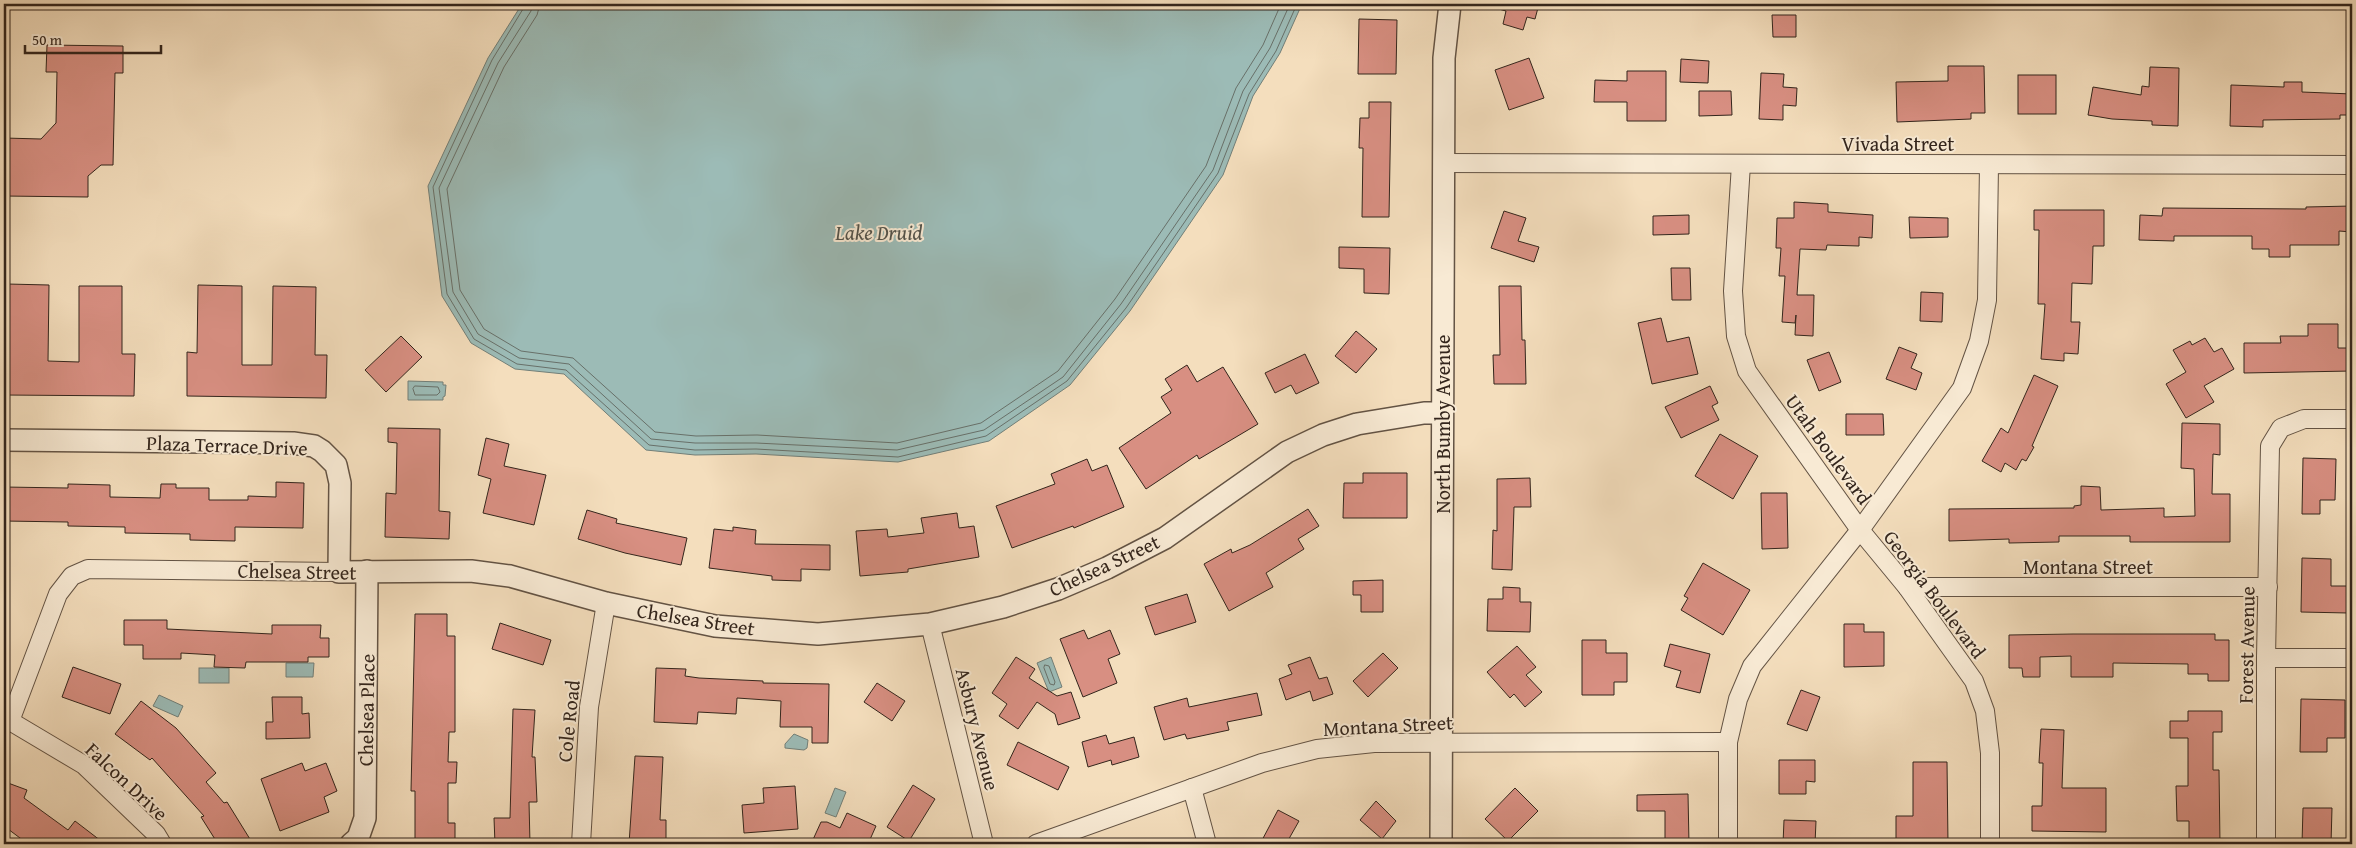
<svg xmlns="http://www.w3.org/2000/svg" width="2356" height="848" font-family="'Gentium Book Plus',serif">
	<rect width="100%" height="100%" fill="#f4debd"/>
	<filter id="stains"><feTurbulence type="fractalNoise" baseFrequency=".004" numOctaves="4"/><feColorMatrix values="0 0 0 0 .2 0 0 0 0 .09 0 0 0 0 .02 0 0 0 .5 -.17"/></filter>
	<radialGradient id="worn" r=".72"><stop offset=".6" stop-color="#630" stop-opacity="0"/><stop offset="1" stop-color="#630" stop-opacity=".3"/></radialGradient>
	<g fill="#9cbbb6" stroke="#727f78">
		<polygon points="522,4 1302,4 1280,53 1253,96 1223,175 1130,311 1070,385 989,441 898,462 756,454 695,455 646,450 564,374 515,369 471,343 442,296 428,186 488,58"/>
		<polygon points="408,381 443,382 443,385 446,385 445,396 443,397 443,400 408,400"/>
		<polygon points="1051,657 1062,687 1049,692 1037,663"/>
		<polygon points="286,663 314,663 313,677 286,677"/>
		<rect x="199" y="668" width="30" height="15"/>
		<polygon points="159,695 183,706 178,717 153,706"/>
		<polygon points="794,734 808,740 807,748 804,750 785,748 785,744"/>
		<polygon points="835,788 846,792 836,817 825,813"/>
	</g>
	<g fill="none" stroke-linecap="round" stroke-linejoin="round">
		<g stroke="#687069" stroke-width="1">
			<polyline points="526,4 492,60 433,187 447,294 474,339 517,364 566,370 649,445 695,450 756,449 898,457 986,436 1067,381 1126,308 1218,173 1249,94 1276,51 1297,4"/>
			<polyline points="532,4 531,11 498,63 439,188 453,292 478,334 519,358 569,364 651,439 695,443 756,443 897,450 984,430 1063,377 1121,304 1213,170 1243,91 1270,48 1290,4"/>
			<polyline points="540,4 537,15 504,67 447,189 460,290 484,329 521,351 573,358 655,432 696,436 757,435 897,443 981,423 1058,371 1115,299 1206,166 1236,88 1263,45 1281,4"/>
			<polygon points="415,386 438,387 440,392 437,395 415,395 413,389"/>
			<polygon points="1045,665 1049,666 1055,682 1054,685 1050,684 1044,668"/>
		</g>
	</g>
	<g fill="#d88f82" stroke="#33251c">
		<polygon points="1495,4 1539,4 1535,19 1527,17 1523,30 1503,24 1506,11 1495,8"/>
		<polygon points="1772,15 1796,15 1796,37 1773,37"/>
		<polygon points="1359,19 1397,20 1396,74 1358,74"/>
		<polygon points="47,45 123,46 123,73 115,73 113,165 101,165 88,176 88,197 4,196 4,138 41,139 56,123 57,72 46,72"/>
		<polygon points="1529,58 1544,98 1509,110 1495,70"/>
		<polygon points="1681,59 1709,61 1708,83 1680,82"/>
		<polygon points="1948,66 1984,66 1985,113 1971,113 1971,119 1897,122 1896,82 1948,81"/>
		<polygon points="2150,67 2179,68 2178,126 2152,125 2152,121 2112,119 2088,115 2093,87 2141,95 2142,86 2149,87"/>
		<polygon points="1627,71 1666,71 1666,121 1627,121 1627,102 1594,102 1595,80 1627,81"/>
		<polygon points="1761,73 1784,74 1783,87 1797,88 1796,106 1783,105 1783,120 1759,119"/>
		<rect x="2018" y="75" width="38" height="39"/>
		<polygon points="2284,82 2302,82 2302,92 2352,94 2352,115 2340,115 2340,119 2263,120 2263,127 2230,126 2231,85 2284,87"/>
		<polygon points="1699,91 1731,91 1732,115 1699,116"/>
		<polygon points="1369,102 1391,102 1389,217 1362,217 1363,148 1359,148 1360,118 1369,118"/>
		<polygon points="1794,202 1828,204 1828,212 1873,215 1872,238 1859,237 1859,246 1827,245 1826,250 1800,249 1797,295 1814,295 1813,336 1795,335 1796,315 1795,323 1782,322 1785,276 1779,276 1781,248 1776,248 1777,218 1794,218"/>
		<polygon points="2352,206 2352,232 2339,231 2339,245 2290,245 2290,257 2269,257 2269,249 2252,249 2252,236 2174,236 2174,241 2139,240 2140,215 2162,216 2163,208 2306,209 2306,207"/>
		<polygon points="2034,210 2104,210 2104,246 2093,246 2092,284 2072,283 2071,322 2080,322 2078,354 2064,353 2064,361 2041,359 2045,304 2038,304 2039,230 2034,230"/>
		<polygon points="1504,211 1526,218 1518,241 1539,247 1534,262 1491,248"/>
		<polygon points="1689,215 1689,234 1653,235 1653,216"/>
		<polygon points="1909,217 1948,218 1948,237 1910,238"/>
		<polygon points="1339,247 1390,248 1389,294 1364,293 1364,269 1339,268"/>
		<polygon points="1671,268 1690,268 1691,300 1672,300"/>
		<polygon points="7,284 49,285 48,361 79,362 79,286 122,286 122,354 135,354 134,396 4,395"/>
		<polygon points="198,285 242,286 242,365 272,365 273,286 316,287 315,355 327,355 326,398 187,396 187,352 197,353"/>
		<polygon points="1499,286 1521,286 1522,340 1525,340 1526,384 1494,384 1493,355 1500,355"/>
		<polygon points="1921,292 1943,293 1942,322 1920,321"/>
		<polygon points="1661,318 1667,342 1689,337 1698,374 1652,384 1638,323"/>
		<polygon points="2308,324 2338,324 2338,348 2352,348 2352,371 2244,373 2244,343 2281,343 2280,336 2308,336"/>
		<polygon points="1356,331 1377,349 1356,373 1335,356"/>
		<polygon points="401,336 422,357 386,392 365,370"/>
		<polygon points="2205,338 2214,352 2222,348 2234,369 2204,386 2214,402 2186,418 2166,384 2186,372 2173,350 2190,341 2192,345"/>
		<polygon points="1899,347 1917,354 1911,368 1922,373 1916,390 1886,379"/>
		<polygon points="1829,352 1841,382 1819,391 1807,360"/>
		<polygon points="1305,354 1319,383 1296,394 1291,385 1275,393 1265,373"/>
		<polygon points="1187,365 1197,382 1223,367 1258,424 1199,459 1197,455 1146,489 1119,448 1171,413 1161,397 1172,390 1165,379"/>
		<polygon points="2034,375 2058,386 2032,446 2034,447 2026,461 2022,459 2016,470 2005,463 2001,472 1982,461 2001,428 2008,433"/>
		<polygon points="1710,386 1718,403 1712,406 1719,420 1681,438 1665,407"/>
		<polygon points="1846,414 1883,414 1884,435 1846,435"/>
		<polygon points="2182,423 2220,424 2220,455 2213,454 2212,494 2230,494 2230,542 2130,542 2130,536 2059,536 2059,542 2009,543 2009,539 1949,541 1949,509 2074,508 2074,506 2081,505 2081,486 2100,487 2101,510 2164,508 2164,517 2195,516 2194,469 2181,468"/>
		<polygon points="388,428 440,429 439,511 450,512 449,539 385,537 386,493 396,494 397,443 388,442"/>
		<polygon points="1720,434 1758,456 1733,499 1695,476"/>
		<polygon points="486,438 509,444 504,466 546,475 534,525 483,513 491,479 478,475"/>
		<polygon points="2303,458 2336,459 2335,500 2320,500 2320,514 2302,514"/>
		<polygon points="1087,459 1092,471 1107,465 1124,507 1074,528 1073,526 1012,548 996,506 1055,484 1051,474"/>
		<polygon points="1363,473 1407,473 1407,518 1343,518 1344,483 1363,483"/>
		<polygon points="1530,478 1531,507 1514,507 1512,570 1492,569 1493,530 1497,531 1497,479"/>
		<polygon points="276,482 304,483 303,528 235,527 235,541 190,540 190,534 125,533 125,527 68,526 68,522 4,521 4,487 68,488 68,484 110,485 110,497 160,498 161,484 176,484 176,488 209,488 209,500 248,500 248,496 276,497"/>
		<polygon points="1761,493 1787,493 1788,548 1762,549"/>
		<polygon points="1308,509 1319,526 1298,539 1304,549 1266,573 1273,587 1229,611 1204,564 1231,549 1232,553 1250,545"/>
		<polygon points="587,510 617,519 616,523 687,538 681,565 625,553 578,539"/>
		<polygon points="957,513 959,528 974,526 979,557 908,569 908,572 860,576 856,531 887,529 888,537 924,533 921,518"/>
		<polygon points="733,527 756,530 755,544 830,545 830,570 801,569 801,581 772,580 772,576 709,568 714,529 733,531"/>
		<polygon points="2302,558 2331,559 2331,586 2348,586 2348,613 2301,612"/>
		<polygon points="1703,563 1750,590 1723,635 1681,610 1688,598 1684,596"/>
		<polygon points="1383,580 1383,612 1361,612 1361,595 1353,595 1353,581"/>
		<polygon points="1503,587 1520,588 1520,602 1531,602 1530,632 1487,631 1488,599 1503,599"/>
		<polygon points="1187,594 1196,622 1155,635 1145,607"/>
		<polygon points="415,614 447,614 447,636 455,636 455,732 449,732 448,762 457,762 456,783 448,783 448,823 455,823 455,844 415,844 415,791 411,791"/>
		<polygon points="124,620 167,620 167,629 272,634 272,625 321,625 320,638 329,638 329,657 308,657 308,662 246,662 245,668 214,667 215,655 181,653 181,659 143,659 143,645 124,645"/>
		<polygon points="500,623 551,640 543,665 492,649"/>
		<polygon points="1844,624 1864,624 1864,632 1884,632 1884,666 1844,667"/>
		<polygon points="1084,630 1088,639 1110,630 1120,654 1108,659 1117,683 1083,697 1060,639"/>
		<polygon points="2073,634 2215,634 2215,640 2229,640 2229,681 2208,681 2208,674 2188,674 2188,664 2113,663 2113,677 2071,677 2071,656 2040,657 2040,677 2023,677 2022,668 2009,668 2009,635"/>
		<polygon points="1582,640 1606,640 1606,653 1627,653 1627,682 1614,682 1614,695 1582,695"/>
		<polygon points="1670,644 1710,654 1700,693 1676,687 1681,671 1664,666"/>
		<polygon points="1517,646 1536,667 1526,675 1542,692 1525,707 1514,694 1510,698 1487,672"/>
		<polygon points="1383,653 1398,668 1368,697 1353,681"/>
		<polygon points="1016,657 1035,669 1029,678 1057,696 1071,692 1080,718 1058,725 1055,714 1037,702 1018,729 999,716 1007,704 992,693"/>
		<polygon points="1310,657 1319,679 1327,677 1333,694 1313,701 1310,691 1286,700 1279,679 1292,674 1288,665"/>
		<polygon points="73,667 121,684 110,714 62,697"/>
		<polygon points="656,668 686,669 685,676 699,678 763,681 763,683 829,684 828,743 812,743 812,727 780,727 781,701 737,698 736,714 698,712 697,724 654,722"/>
		<polygon points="877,683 905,701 892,721 864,702"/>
		<polygon points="1801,690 1820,697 1807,731 1787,724"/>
		<polygon points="1257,693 1262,715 1227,722 1229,730 1187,739 1185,734 1164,740 1154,707 1187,698 1189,707"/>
		<polygon points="272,697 302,697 302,714 309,713 310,738 266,739 266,722 273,722"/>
		<polygon points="2301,699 2345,700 2345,738 2327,738 2327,752 2300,752"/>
		<polygon points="141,701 176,728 216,773 206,782 224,803 227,802 253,844 218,844 201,817 204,816 152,758 150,760 115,734"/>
		<polygon points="513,709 535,710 532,757 535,757 537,802 529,802 530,844 495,844 494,818 510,818"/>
		<polygon points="2188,711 2222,711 2222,732 2213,732 2213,770 2219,770 2220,844 2189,844 2189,821 2177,821 2176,786 2188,786 2188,738 2170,738 2170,721 2188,721"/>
		<polygon points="2041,729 2064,730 2062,788 2106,788 2106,832 2032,831 2032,806 2042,806 2043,763 2039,763"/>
		<polygon points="1106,735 1109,744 1134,737 1139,757 1112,765 1111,760 1088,767 1082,742"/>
		<polygon points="1018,742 1069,767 1058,790 1007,765"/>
		<polygon points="635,756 663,757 660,820 666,820 666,844 629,844"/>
		<polygon points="1779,760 1815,760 1815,782 1806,781 1806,794 1779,794"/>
		<polygon points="1913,762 1947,762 1948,844 1896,844 1896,816 1913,816"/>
		<polygon points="302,763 305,771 326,763 337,791 324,797 329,812 280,831 261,779"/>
		<polygon points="8,783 27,790 24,798 68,830 75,821 105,844 28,844 4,826 4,795"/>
		<polygon points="913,785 935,799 909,841 887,827"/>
		<polygon points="795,786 798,829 744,833 742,805 764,803 763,788"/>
		<polygon points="1515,788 1538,811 1508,841 1485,819"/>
		<polygon points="1688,794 1689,844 1665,844 1665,811 1637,811 1637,795"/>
		<polygon points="1376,801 1396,821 1382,839 1360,820"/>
		<polygon points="2303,808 2332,808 2331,844 2302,844"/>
		<polygon points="1278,810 1299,821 1286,844 1260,844"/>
		<polygon points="847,813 876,826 868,844 811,844 821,822 827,822 840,828"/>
		<polygon points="1784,820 1816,821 1815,844 1783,844"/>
	</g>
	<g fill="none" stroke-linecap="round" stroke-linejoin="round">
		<g stroke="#635344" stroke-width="20">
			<g id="minor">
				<polyline points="1443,163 2352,165"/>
				<polyline points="1741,164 1733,291 1736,336 1747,371 1860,530 1907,587 1974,681 1985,711 1990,753 1990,844"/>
				<polyline points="1907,587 2268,587"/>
				<polyline points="930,624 984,844"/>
				<polyline points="2266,658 2352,658"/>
				<polyline points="4,719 10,721 84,765 156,834 162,844"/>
				<polyline points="10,721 58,594 72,576 88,569 339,572"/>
				<polyline points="1192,788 1207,844"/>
				<polyline points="581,844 589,707 606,603"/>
				<polyline points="1036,844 1262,763 1317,749 1374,743 1728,742"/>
				<polyline points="1728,844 1728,742 1738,699 1752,666 1860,530 1962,388 1979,341 1987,300 1989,165"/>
				<polyline points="2266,844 2266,658 2270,446 2281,428 2304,419 2352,419"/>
			</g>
		</g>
		<g stroke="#635344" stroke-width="24">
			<g id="tertiary">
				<polyline points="4,440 293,443 314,446 322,451 336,465 340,483 339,572 471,571 510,576 606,603 715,626 818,634 930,624 1003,607 1058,589 1107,568 1165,538 1287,452 1323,435 1357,424 1424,413 1441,413"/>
				<polyline points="351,844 358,838 365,818 367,571"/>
				<polyline points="1441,844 1444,58 1450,4"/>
			</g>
		</g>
		<use href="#minor" stroke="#f8ead4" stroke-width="18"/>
		<use href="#tertiary" stroke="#f8ead4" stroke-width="21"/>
	</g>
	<g text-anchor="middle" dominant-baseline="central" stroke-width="4" stroke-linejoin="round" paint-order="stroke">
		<g font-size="20" fill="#33251c" stroke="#f8ead4">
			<text x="1898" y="143">Vivada Street</text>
			<text transform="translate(1442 424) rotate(-90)">North Bumby Avenue</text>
			<text transform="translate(227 445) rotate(2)">Plaza Terrace Drive</text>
			<text transform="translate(1829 449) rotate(54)">Utah Boulevard</text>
			<text transform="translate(1104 565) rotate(-25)">Chelsea Street</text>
			<text x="2088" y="566">Montana Street</text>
			<text transform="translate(297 571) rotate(1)">Chelsea Street</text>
			<text transform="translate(1935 594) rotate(53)">Georgia Boulevard</text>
			<text transform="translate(696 619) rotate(9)">Chelsea Street</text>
			<text transform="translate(2246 645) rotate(-89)">Forest Avenue</text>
			<text transform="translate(366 710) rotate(-89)">Chelsea Place</text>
			<text transform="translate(568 721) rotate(-84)">Cole Road</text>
			<text transform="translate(1388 725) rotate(-3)">Montana Street</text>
			<text transform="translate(978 729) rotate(76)">Asbury Avenue</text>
			<text transform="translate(127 781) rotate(43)">Falcon Drive</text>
		</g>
		<g font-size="21" font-style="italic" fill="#52524a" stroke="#f8ead4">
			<text x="879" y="232">Lake Druid</text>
		</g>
	</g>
	<rect width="2356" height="848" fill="none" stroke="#f4debd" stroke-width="20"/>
	<rect x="5" y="5" width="2346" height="838" fill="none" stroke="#33251c" stroke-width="2.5"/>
	<rect x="10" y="10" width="2336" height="828" fill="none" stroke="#33251c"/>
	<path d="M25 45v8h136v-8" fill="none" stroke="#33251c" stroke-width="2.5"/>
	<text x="32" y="45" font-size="15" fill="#33251c" stroke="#f8ead4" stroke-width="4" paint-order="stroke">50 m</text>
	<rect width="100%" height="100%" filter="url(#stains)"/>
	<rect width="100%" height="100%" fill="url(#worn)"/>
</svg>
